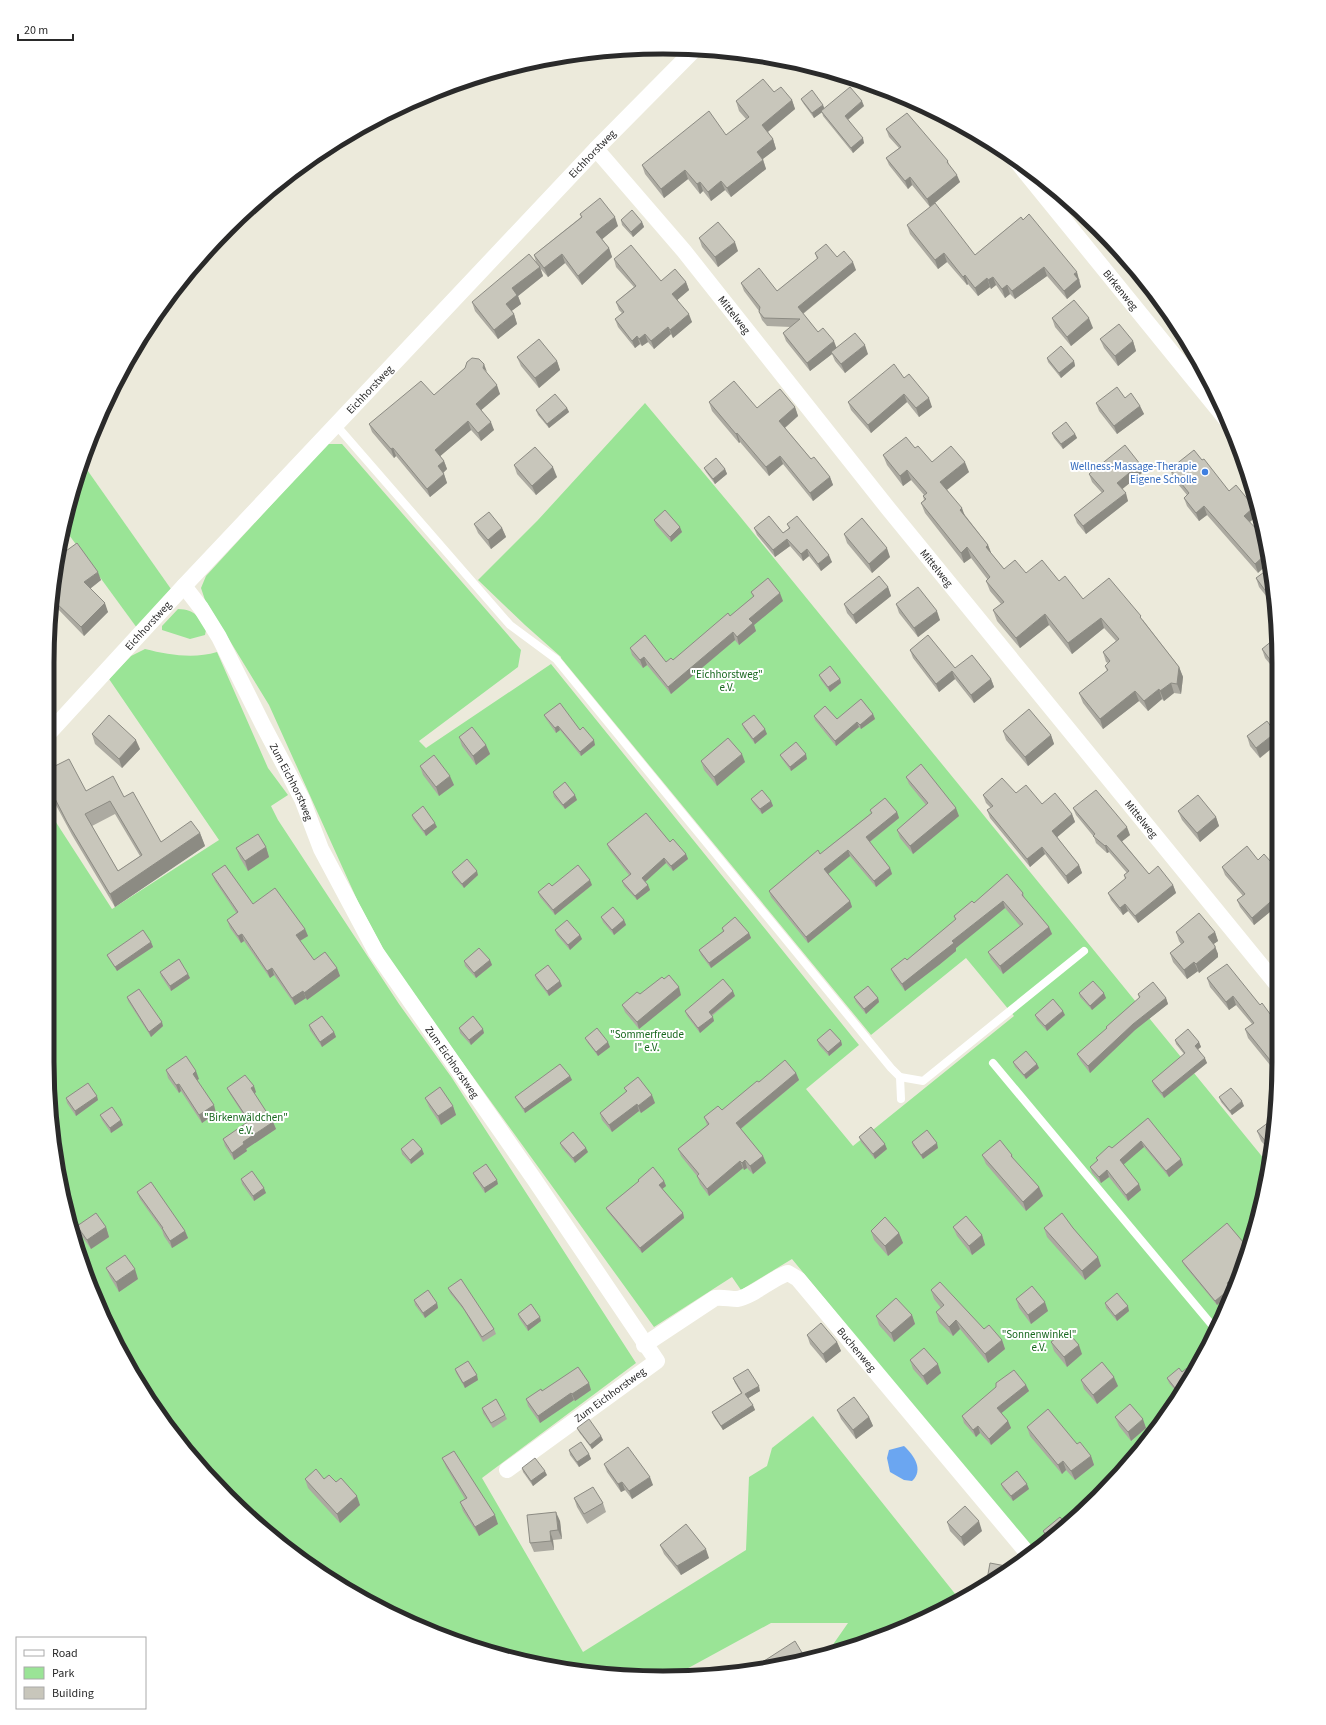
<svg xmlns="http://www.w3.org/2000/svg" width="1326" height="1725" font-family="'Source Sans 3',sans-serif">
	<rect width="100%" height="100%" fill="#eceadb"/>
	<g fill="#9ae496">
		<polygon points="645,403 738,514 1269,1165 1246,1260 1215,1335 1175,1404 1099,1497 1033,1552 792,1259 741,1290 732,1277 654,1327 392,965 359,904 269,705 205,600 201,588 206,576 327,444 342,444 521,650 518,667 419,741 426,748 551,664 859,1045 806,1089 853,1146 1014,1016 966,958 871,1035 561,658 561,657 525,625 478,580 538,520"/>
		<polygon points="83,464 171,589 137,628 64,528 68,503"/>
		<path d="M178,609C196,610 198,616 206,630L205,635L190,639L162,630V626Z"/>
		<path d="M145,649C169,655 194,659 217,652L268,768L288,795L271,806L278,820L399,1004L452,1078L636,1363L482,1478L583,1652L746,1550L749,1477L767,1466L772,1448L813,1416L960,1600L935,1615L825,1656L848,1623H771L670,1678L583,1673L504,1657L427,1631L355,1596L288,1551L228,1498L174,1437L130,1370L94,1298L68,1222L52,1143L50,813L112,909L219,840L109,679L131,656Z"/>
	</g>
	<path fill="#6ba6f1" d="M904,1446C914,1455 924,1470 912,1481L904,1480L890,1472L887,1458L889,1450Z"/>
	<g fill="none" stroke-linecap="round" stroke-linejoin="round">
		<g stroke="#fff" stroke-width="8">
			<polyline points="336,425 510,625 556,659 891,1068 900,1077 923,1081 1084,951"/>
			<polyline points="993,1063 1217,1331"/>
			<polyline points="900,1077 901,1099"/>
		</g>
		<g stroke="#fff" stroke-width="16">
			<path id="s1" d="M596,149L684,251L887,507L1278,986"/>
			<path id="s2" d="M1013,157L1229,423"/>
			<path id="s3" d="M184,586L201,608L219,637L263,725L302,799L321,849L376,952L534,1179L657,1361L507,1470"/>
			<path id="s4" d="M49,733L184,586L596,149L694,50"/>
			<path id="s5" d="M644,1345L715,1298C723,1297 730,1299 737,1299C752,1297 772,1278 788,1273L798,1279L1029,1555"/>
		</g>
	</g>
	<g fill="#acaaa1" fill-rule="evenodd">
		<polygon points="774,92 792,100 795,109 768,132 773,139 776,149 763,159 766,169 731,197 725,190 711,201 703,191 700,194 688,179 664,198 645,174 642,165 726,135 746,119 739,111 736,101"/>
		<polygon points="801,99 823,105 824,108 864,106 848,120 864,143 853,153 823,116 822,112 814,118 803,103"/>
		<polygon points="886,129 948,161 949,165 960,182 930,207 912,185 908,189 889,165 886,158 899,148 889,137"/>
		<polygon points="580,214 618,226 602,239 609,248 612,257 582,285 565,263 548,277 540,268 543,276 518,296 521,304 511,311 514,314 517,324 498,339 475,311 472,302 536,262 534,255 581,217"/>
		<polygon points="1021,217 1080,280 1079,281 1081,287 1067,299 1047,276 1015,299 1010,294 1005,298 996,285 991,289 990,287 978,296 968,284 967,285 947,262 938,269 910,234 907,225 975,255"/>
		<polygon points="621,220 642,222 644,227 633,237 622,225"/>
		<polygon points="699,238 738,251 718,267 702,247"/>
		<polygon points="815,253 837,257 856,270 803,314 818,332 837,348 868,354 845,373 835,361 832,354 810,371 786,341 783,333 791,327 767,326 762,320 759,312 759,311 744,291 741,283 777,291 817,259"/>
		<polygon points="614,259 661,281 686,282 689,290 677,300 692,322 673,338 671,334 654,349 648,342 642,346 640,344 635,348 618,327 615,319 622,313 619,310 616,302 634,287 616,267"/>
		<polygon points="1128,264 1149,289 1147,290 1130,268"/>
		<polygon points="1052,318 1093,328 1071,346 1055,327"/>
		<polygon points="1100,339 1133,341 1136,351 1118,366 1104,348"/>
		<polygon points="517,357 557,361 560,370 539,388 521,366"/>
		<polygon points="1047,358 1074,361 1075,366 1061,378 1048,362"/>
		<polygon points="465,368 487,373 500,394 481,410 494,430 481,441 471,430 440,456 444,461 447,469 443,473 444,474 447,483 430,497 396,456 394,458 372,432 369,424 434,395"/>
		<polygon points="904,378 932,407 919,417 907,402 871,433 851,410 848,402"/>
		<polygon points="1125,398 1140,406 1144,414 1117,434 1099,411 1096,403"/>
		<polygon points="709,402 757,408 795,407 798,416 785,428 811,459 830,477 833,485 813,501 783,464 769,476 740,442 739,443 712,411"/>
		<polygon points="567,408 569,412 549,428 538,415 536,410"/>
		<polygon points="1052,433 1075,434 1077,438 1063,449 1054,438"/>
		<polygon points="915,448 932,462 969,472 947,490 965,515 988,545 991,553 1004,569 1059,581 1083,599 1143,620 1179,667 1183,677 1181,694 1174,693 1164,701 1162,699 1148,711 1139,701 1103,729 1083,703 1079,693 1107,671 1105,666 1108,663 1106,662 1103,652 1116,641 1104,628 1072,654 1049,625 1020,648 997,621 993,610 1001,604 990,591 986,581 988,580 971,558 964,563 925,513 921,503 924,500 923,496 924,495 911,480 903,486 887,465 883,455"/>
		<polygon points="1202,460 1229,491 1258,515 1250,522 1258,573 1207,515 1199,521 1187,506 1184,498 1187,495 1173,478 1170,469"/>
		<polygon points="1140,464 1143,472 1122,489 1128,501 1086,534 1077,523 1074,515 1102,493 1092,482 1089,474"/>
		<polygon points="514,465 557,477 536,495 517,474"/>
		<polygon points="704,468 725,469 727,474 715,484 706,472"/>
		<polygon points="654,520 682,532 671,542 656,525"/>
		<polygon points="474,524 502,528 506,537 491,549 478,533"/>
		<polygon points="787,524 832,562 821,571 809,556 803,561 790,546 775,557 757,535 754,528 783,533 789,528"/>
		<polygon points="844,534 890,557 872,573 847,543"/>
		<polygon points="59,556 101,580 90,589 108,612 84,636 56,607 52,602"/>
		<polygon points="1256,578 1274,583 1274,606 1259,587"/>
		<polygon points="888,587 891,596 856,624 847,613 844,604"/>
		<polygon points="751,592 783,601 754,625 756,631 739,645 735,640 671,694 647,665 643,668 632,655 630,648 666,662 673,660 730,616 753,597"/>
		<polygon points="896,604 940,620 918,637 899,613"/>
		<polygon points="1274,642 1275,670 1265,658 1262,649"/>
		<polygon points="910,650 955,668 991,679 994,687 974,703 955,679 939,692 913,658"/>
		<polygon points="819,675 840,679 841,683 830,692 821,680"/>
		<polygon points="873,714 875,719 861,729 859,727 836,746 815,720 814,716 837,719"/>
		<polygon points="544,715 595,745 581,756 560,730 556,733 546,719"/>
		<polygon points="1267,721 1260,758 1250,746 1247,736"/>
		<polygon points="742,724 767,734 755,744 744,729"/>
		<polygon points="1003,731 1051,735 1054,744 1028,766 1006,740"/>
		<polygon points="92,734 140,749 122,768 95,744"/>
		<polygon points="459,737 486,745 490,754 476,765 462,746"/>
		<polygon points="780,755 807,759 791,771 782,759"/>
		<polygon points="701,761 745,762 717,786 704,770"/>
		<polygon points="420,766 454,785 439,796 423,775"/>
		<path d="M49,769L86,791L124,797L161,842L200,833L205,846L115,907L72,835L50,794ZM115,814L140,856L118,871L92,826Z"/>
		<polygon points="906,777 959,816 913,854 900,838 897,830 926,805 909,784"/>
		<polygon points="553,792 577,800 565,809 554,797"/>
		<polygon points="1016,793 1042,804 1072,814 1075,822 1057,837 1079,865 1082,873 1068,884 1045,854 1030,867 990,818 987,810 991,808 986,803 983,795"/>
		<polygon points="751,799 771,801 773,806 762,814 753,803"/>
		<polygon points="1073,808 1130,835 1122,841 1149,874 1173,885 1176,893 1138,923 1128,911 1123,915 1111,900 1108,893 1125,879 1124,875 1127,873 1109,852 1107,853 1096,843 1094,837 1076,815"/>
		<polygon points="870,810 897,812 899,818 870,842 890,868 892,874 876,887 850,856 828,873 850,901 852,907 808,943 771,897 769,891 820,854 871,813"/>
		<polygon points="1178,811 1216,817 1219,826 1200,842 1182,820"/>
		<polygon points="412,815 437,827 426,836 413,819"/>
		<polygon points="670,842 686,854 688,859 673,871 666,863 645,882 648,885 650,890 637,900 624,886 622,881 629,875 609,849 607,844"/>
		<polygon points="266,847 269,857 248,871 240,858 236,848"/>
		<polygon points="1258,860 1277,869 1277,906 1254,925 1240,907 1237,900 1243,896 1225,875 1222,867"/>
		<polygon points="452,872 478,875 464,888 454,877"/>
		<polygon points="212,874 253,904 305,929 308,936 300,941 314,960 337,968 340,976 307,1000 306,998 295,1005 274,975 270,978 244,941 241,943 230,928 227,920 237,914 215,881"/>
		<polygon points="592,885 555,915 540,897 538,892 552,886"/>
		<polygon points="1023,893 1025,899 1049,927 1052,934 1003,974 991,959 988,952 1020,926 1005,908 956,948 956,951 939,965 905,991 894,976 891,969 907,960 955,920 954,916 974,903"/>
		<polygon points="601,917 624,920 626,925 614,935 603,922"/>
		<polygon points="722,928 749,933 751,938 711,968 701,955 699,950 723,931"/>
		<polygon points="555,930 580,935 582,939 570,950 557,935"/>
		<polygon points="1176,932 1215,932 1218,941 1213,944 1218,954 1218,957 1199,973 1198,971 1187,979 1173,962 1170,953 1181,944 1179,941"/>
		<polygon points="151,942 153,947 117,971 109,959 107,955"/>
		<polygon points="490,960 492,965 476,978 465,966 464,961"/>
		<polygon points="160,972 188,974 190,978 171,991 161,976"/>
		<polygon points="535,975 562,986 549,996 536,979"/>
		<polygon points="1207,978 1260,1005 1279,1062 1278,1075 1248,1038 1245,1029 1252,1024 1236,1005 1229,1010 1210,987"/>
		<polygon points="664,979 681,995 639,1029 625,1012 622,1005"/>
		<polygon points="1079,993 1106,998 1092,1010 1080,997"/>
		<polygon points="1138,994 1166,998 1168,1004 1135,1030 1090,1073 1080,1060 1077,1054 1107,1029 1106,1027 1139,998"/>
		<polygon points="735,996 712,1016 714,1021 700,1033 687,1016 685,1011"/>
		<polygon points="127,997 163,1026 151,1037 128,1001"/>
		<polygon points="854,997 878,998 879,1002 866,1014 856,1002"/>
		<polygon points="1035,1015 1065,1015 1047,1031 1037,1020"/>
		<polygon points="309,1025 334,1032 336,1037 322,1047 310,1030"/>
		<polygon points="459,1028 484,1033 471,1045 460,1033"/>
		<polygon points="585,1038 610,1047 598,1056 587,1042"/>
		<polygon points="817,1040 841,1041 842,1045 829,1056 819,1045"/>
		<polygon points="1175,1040 1199,1042 1201,1047 1198,1049 1207,1063 1164,1098 1154,1086 1152,1081 1184,1054 1176,1044"/>
		<polygon points="1013,1062 1037,1064 1039,1068 1026,1079 1015,1067"/>
		<polygon points="166,1070 199,1079 197,1080 216,1113 202,1123 181,1091 179,1093 168,1078"/>
		<polygon points="796,1073 799,1080 741,1129 763,1156 766,1163 753,1174 747,1168 744,1170 743,1168 709,1196 700,1184 697,1176 681,1156 678,1149 707,1125 704,1117 722,1110 759,1082"/>
		<polygon points="570,1076 572,1080 525,1113 517,1101 515,1097"/>
		<polygon points="227,1088 256,1092 254,1094 273,1122 276,1129 246,1149 247,1151 234,1160 225,1146 223,1139 248,1122 230,1094"/>
		<polygon points="624,1088 655,1103 641,1113 639,1111 612,1132 602,1120 600,1113 626,1092"/>
		<polygon points="1219,1097 1244,1106 1232,1115 1221,1102"/>
		<polygon points="66,1098 98,1100 76,1116 67,1103"/>
		<polygon points="425,1098 453,1106 456,1115 441,1125 429,1107"/>
		<polygon points="100,1115 123,1125 111,1133 102,1120"/>
		<polygon points="1148,1118 1183,1165 1169,1177 1144,1147 1123,1164 1141,1190 1128,1201 1109,1177 1101,1183 1092,1173 1090,1167 1097,1161 1096,1158 1112,1148"/>
		<polygon points="1269,1122 1271,1153 1261,1141 1257,1131"/>
		<polygon points="859,1137 887,1149 875,1159 861,1142"/>
		<polygon points="912,1142 938,1148 923,1159 913,1146"/>
		<polygon points="560,1143 588,1152 575,1163 562,1148"/>
		<polygon points="401,1149 424,1154 411,1164 402,1154"/>
		<polygon points="982,1155 1012,1155 1014,1160 1039,1187 1043,1196 1026,1211 986,1164"/>
		<polygon points="473,1173 498,1184 485,1193 475,1178"/>
		<polygon points="241,1179 266,1193 254,1201 242,1184"/>
		<polygon points="638,1180 664,1181 666,1186 662,1189 683,1213 684,1218 642,1253 608,1212 606,1208 639,1181"/>
		<polygon points="1262,1191 1259,1205 1256,1197"/>
		<polygon points="137,1192 185,1231 188,1238 172,1248 164,1236 162,1230 140,1199"/>
		<polygon points="77,1226 106,1227 109,1237 91,1249 81,1235"/>
		<polygon points="953,1227 982,1235 985,1245 972,1255 957,1236"/>
		<polygon points="1044,1228 1073,1228 1101,1266 1085,1280 1047,1237"/>
		<polygon points="871,1231 899,1233 903,1243 888,1256 874,1240"/>
		<polygon points="1182,1261 1230,1286 1232,1292 1217,1305 1184,1265"/>
		<polygon points="106,1268 138,1279 119,1292 110,1277"/>
		<polygon points="448,1288 494,1329 496,1334 483,1342 464,1310 450,1293"/>
		<polygon points="931,1290 984,1329 1002,1340 1005,1349 988,1363 960,1329 953,1336 939,1322 936,1312 941,1308 934,1299"/>
		<polygon points="1016,1299 1048,1311 1031,1324 1019,1308"/>
		<polygon points="414,1300 437,1303 438,1308 425,1318 415,1305"/>
		<polygon points="1105,1303 1129,1311 1117,1321 1106,1308"/>
		<polygon points="518,1314 541,1321 528,1331 519,1318"/>
		<polygon points="912,1315 915,1324 894,1342 879,1325 876,1316"/>
		<polygon points="807,1335 837,1342 841,1351 826,1363 810,1344"/>
		<polygon points="1051,1342 1082,1354 1067,1367 1054,1351"/>
		<polygon points="910,1360 941,1373 927,1385 913,1369"/>
		<polygon points="455,1369 478,1380 465,1388 456,1373"/>
		<polygon points="1182,1372 1192,1375 1180,1396 1169,1383 1167,1378"/>
		<polygon points="733,1378 760,1391 748,1398 755,1410 723,1430 714,1417 712,1412 741,1393 735,1383"/>
		<polygon points="1081,1380 1118,1386 1097,1404 1084,1389"/>
		<polygon points="1026,1385 1029,1391 1001,1413 1008,1421 1011,1428 991,1445 980,1433 976,1437 964,1423 962,1416"/>
		<polygon points="591,1390 575,1401 574,1400 540,1423 528,1406 526,1399 542,1391"/>
		<polygon points="482,1408 505,1415 507,1419 493,1428 483,1413"/>
		<polygon points="837,1410 869,1417 873,1426 856,1439 841,1419"/>
		<polygon points="1115,1417 1146,1428 1131,1441 1119,1426"/>
		<polygon points="1027,1427 1077,1444 1091,1456 1094,1465 1075,1480 1066,1470 1062,1474 1030,1436"/>
		<polygon points="577,1428 601,1436 603,1440 592,1449 579,1432"/>
		<polygon points="569,1450 589,1454 591,1459 579,1467 570,1455"/>
		<polygon points="442,1458 498,1524 479,1536 463,1511 460,1502 465,1499 446,1467"/>
		<polygon points="604,1464 653,1485 632,1499 625,1490 621,1492 607,1472"/>
		<polygon points="522,1468 547,1475 533,1486 523,1472"/>
		<polygon points="305,1479 324,1479 336,1482 360,1505 340,1523 308,1488"/>
		<polygon points="1001,1484 1029,1489 1013,1501 1003,1489"/>
		<polygon points="574,1498 603,1503 606,1512 587,1524 577,1507"/>
		<polygon points="560,1521 562,1539 553,1540 554,1550 534,1552 530,1543"/>
		<polygon points="947,1522 982,1531 964,1546 950,1531"/>
		<polygon points="1066,1524 1047,1540 1043,1531"/>
		<polygon points="660,1545 709,1558 681,1575 664,1554"/>
	</g>
	<g fill="#8c8b83">
		<polygon points="793,62 797,63 795,65"/>
		<polygon points="792,100 795,109 765,134 762,125"/>
		<polygon points="862,101 864,106 846,121 845,116"/>
		<polygon points="823,105 825,110 814,118 812,113"/>
		<polygon points="863,138 864,143 853,153 851,148"/>
		<polygon points="773,139 776,149 760,161 757,152"/>
		<polygon points="763,160 766,169 731,197 727,188"/>
		<polygon points="685,170 688,179 664,198 661,189"/>
		<polygon points="957,175 960,182 930,207 927,199"/>
		<polygon points="910,177 912,185 908,189 905,181"/>
		<polygon points="721,181 725,190 711,201 708,192"/>
		<polygon points="700,182 703,191 700,194 697,184"/>
		<polygon points="615,217 618,226 600,241 596,232"/>
		<polygon points="642,222 644,227 633,237 631,232"/>
		<polygon points="735,242 738,251 718,267 715,257"/>
		<polygon points="609,248 612,257 582,285 578,276"/>
		<polygon points="944,253 947,262 938,269 935,260"/>
		<polygon points="562,254 565,263 548,277 544,268"/>
		<polygon points="853,262 856,270 801,315 798,307"/>
		<polygon points="540,267 543,276 518,296 521,304 509,313 506,304 512,288"/>
		<polygon points="1044,267 1047,276 1015,299 1012,291"/>
		<polygon points="1077,272 1081,287 1067,299 1064,291 1074,274"/>
		<polygon points="965,275 968,284 967,285 963,277"/>
		<polygon points="993,277 996,285 991,289 988,280"/>
		<polygon points="987,278 990,287 978,296 975,288"/>
		<polygon points="686,282 689,290 675,302 672,294"/>
		<polygon points="1007,285 1010,294 1005,298 1002,289"/>
		<polygon points="1146,285 1149,289 1147,290 1145,286"/>
		<polygon points="514,314 517,324 498,339 494,330"/>
		<polygon points="689,314 692,322 673,338 670,330"/>
		<polygon points="1089,318 1093,328 1071,346 1067,337"/>
		<polygon points="668,327 671,334 654,349 651,341"/>
		<polygon points="645,334 648,342 642,346 639,339"/>
		<polygon points="637,336 640,344 635,348 632,341"/>
		<polygon points="834,341 837,349 831,352 832,354 810,371 807,363"/>
		<polygon points="1133,341 1136,351 1118,366 1115,356"/>
		<polygon points="865,345 868,354 845,373 841,364"/>
		<polygon points="557,361 560,370 539,388 535,378"/>
		<polygon points="1074,361 1075,366 1061,378 1059,373"/>
		<polygon points="484,364 487,372 483,368"/>
		<polygon points="497,385 500,394 479,412 476,404"/>
		<polygon points="904,394 907,402 871,433 868,425"/>
		<polygon points="929,398 932,407 919,417 916,408"/>
		<polygon points="1140,406 1144,414 1117,434 1114,426"/>
		<polygon points="795,407 798,416 782,430 779,421"/>
		<polygon points="567,408 569,412 549,428 547,424"/>
		<polygon points="468,421 471,430 438,458 435,450"/>
		<polygon points="491,422 494,430 481,441 478,433"/>
		<polygon points="737,433 740,442 739,443 736,434"/>
		<polygon points="1075,434 1077,438 1063,449 1061,444"/>
		<polygon points="393,448 396,456 394,458 391,449"/>
		<polygon points="780,456 783,464 769,476 766,467"/>
		<polygon points="444,461 447,469 441,475 438,466"/>
		<polygon points="965,462 969,472 944,492 940,482"/>
		<polygon points="1140,464 1143,472 1120,491 1117,483"/>
		<polygon points="553,467 557,477 536,495 532,486"/>
		<polygon points="725,469 727,474 715,484 713,479"/>
		<polygon points="907,470 911,480 903,486 900,476"/>
		<polygon points="444,474 447,483 430,497 427,489"/>
		<polygon points="830,477 833,485 813,501 810,493"/>
		<polygon points="1126,493 1128,501 1086,534 1083,526"/>
		<polygon points="1204,506 1207,515 1199,521 1196,513"/>
		<polygon points="1254,507 1258,515 1247,524 1244,516"/>
		<polygon points="962,508 966,519 960,510"/>
		<polygon points="680,527 682,532 671,542 670,537"/>
		<polygon points="502,528 506,537 491,549 488,540"/>
		<polygon points="787,539 790,546 775,557 773,550"/>
		<polygon points="988,545 992,555 986,547"/>
		<polygon points="967,547 971,558 964,563 961,553"/>
		<polygon points="887,548 890,557 872,573 869,564"/>
		<polygon points="807,549 809,556 803,561 801,554"/>
		<polygon points="1267,553 1269,563 1258,573 1255,564"/>
		<polygon points="829,555 832,562 821,571 818,564"/>
		<polygon points="98,572 101,580 87,591 84,582"/>
		<polygon points="888,587 891,596 856,624 853,615"/>
		<polygon points="780,593 783,601 754,625 756,631 739,645 737,637 749,619"/>
		<polygon points="105,603 108,612 84,636 81,627"/>
		<polygon points="937,611 940,620 918,637 914,628"/>
		<polygon points="1045,614 1049,625 1020,648 1016,638"/>
		<polygon points="1101,618 1104,628 1072,654 1068,643"/>
		<polygon points="733,632 735,640 671,694 668,687"/>
		<polygon points="644,657 647,665 643,668 640,660"/>
		<polygon points="1179,667 1183,677 1181,694 1177,684"/>
		<polygon points="952,671 955,679 939,692 936,684"/>
		<polygon points="840,679 841,683 830,692 828,687"/>
		<polygon points="991,679 994,687 974,703 971,695"/>
		<polygon points="1171,683 1174,693 1164,701 1160,691"/>
		<polygon points="1159,689 1162,699 1148,711 1144,701"/>
		<polygon points="1135,691 1139,701 1103,729 1100,719"/>
		<polygon points="873,714 875,719 861,729 860,725"/>
		<polygon points="857,722 859,727 836,746 835,741"/>
		<polygon points="558,726 560,730 556,733 555,728"/>
		<polygon points="765,729 767,734 755,744 753,739"/>
		<polygon points="1275,733 1276,745 1260,758 1256,748"/>
		<polygon points="1051,735 1054,744 1028,766 1025,757"/>
		<polygon points="136,740 140,749 122,768 119,759"/>
		<polygon points="594,740 595,745 581,756 580,752"/>
		<polygon points="486,745 490,754 476,765 473,756"/>
		<polygon points="742,754 745,762 717,786 714,777"/>
		<polygon points="806,754 807,759 791,771 790,767"/>
		<polygon points="450,776 454,785 439,796 436,787"/>
		<polygon points="575,795 577,800 565,809 563,805"/>
		<polygon points="771,801 773,806 762,814 760,809"/>
		<polygon points="956,808 959,816 913,854 910,846"/>
		<polygon points="897,812 899,818 868,843 866,837"/>
		<polygon points="1072,814 1075,822 1055,839 1052,831"/>
		<polygon points="1216,817 1219,826 1200,842 1197,833"/>
		<polygon points="435,823 437,827 426,836 424,831"/>
		<polygon points="1127,827 1130,835 1120,843 1117,836"/>
		<polygon points="200,833 205,846 115,907 110,894"/>
		<polygon points="1106,845 1109,852 1107,853 1105,846"/>
		<polygon points="266,847 269,857 248,871 245,861"/>
		<polygon points="1042,847 1045,854 1030,867 1027,859"/>
		<polygon points="848,850 850,856 827,875 824,869"/>
		<polygon points="686,854 688,859 673,871 671,866"/>
		<polygon points="664,858 666,863 644,883 642,878"/>
		<polygon points="1079,865 1082,873 1068,884 1066,876"/>
		<polygon points="890,868 892,874 876,887 874,881"/>
		<polygon points="477,871 478,875 464,888 462,884"/>
		<polygon points="590,880 592,885 555,915 553,910"/>
		<polygon points="648,885 650,890 637,900 635,896"/>
		<polygon points="1173,885 1176,893 1138,923 1135,916"/>
		<polygon points="1277,896 1277,906 1254,925 1252,918"/>
		<polygon points="850,901 852,907 808,943 806,937"/>
		<polygon points="1003,901 1005,908 956,948 956,951 939,965 905,991 902,984 952,941"/>
		<polygon points="1125,904 1128,911 1123,915 1120,908"/>
		<polygon points="624,920 626,925 614,935 612,930"/>
		<polygon points="1049,927 1052,934 1003,974 1000,966"/>
		<polygon points="305,929 308,936 298,942 296,935"/>
		<polygon points="1215,932 1218,941 1211,946 1208,937"/>
		<polygon points="749,933 751,938 711,968 709,963"/>
		<polygon points="242,934 244,941 241,943 238,936"/>
		<polygon points="580,935 582,939 570,950 568,945"/>
		<polygon points="151,942 153,947 117,971 115,967"/>
		<polygon points="1215,946 1218,954 1218,957 1199,973 1196,964"/>
		<polygon points="490,960 492,965 476,978 474,973"/>
		<polygon points="1194,962 1198,971 1187,979 1184,970"/>
		<polygon points="272,968 274,975 270,978 267,971"/>
		<polygon points="337,968 340,976 307,1000 304,993"/>
		<polygon points="188,974 190,978 171,991 170,986"/>
		<polygon points="560,981 562,986 549,996 547,991"/>
		<polygon points="679,987 681,995 639,1029 637,1022"/>
		<polygon points="303,991 306,998 295,1005 292,998"/>
		<polygon points="733,991 735,996 710,1016 709,1012"/>
		<polygon points="1104,993 1106,998 1092,1010 1090,1006"/>
		<polygon points="1233,996 1236,1005 1229,1010 1226,1002"/>
		<polygon points="878,998 879,1002 866,1014 864,1009"/>
		<polygon points="1166,998 1168,1004 1135,1030 1090,1073 1088,1066 1133,1024"/>
		<polygon points="1063,1011 1065,1015 1047,1031 1045,1026"/>
		<polygon points="713,1017 714,1021 700,1033 698,1028"/>
		<polygon points="162,1022 163,1026 151,1037 149,1032"/>
		<polygon points="483,1029 484,1033 471,1045 469,1040"/>
		<polygon points="334,1032 336,1037 322,1047 320,1042"/>
		<polygon points="841,1041 842,1045 829,1056 828,1052"/>
		<polygon points="608,1042 610,1047 598,1056 596,1052"/>
		<polygon points="1199,1042 1201,1047 1197,1050 1195,1046"/>
		<polygon points="1205,1058 1207,1063 1164,1098 1162,1093"/>
		<polygon points="1037,1064 1039,1068 1026,1079 1024,1075"/>
		<polygon points="196,1071 199,1079 195,1081 193,1074"/>
		<polygon points="796,1073 799,1080 739,1130 736,1123"/>
		<polygon points="570,1076 572,1080 525,1113 524,1109"/>
		<polygon points="179,1084 181,1091 179,1093 176,1085"/>
		<polygon points="254,1086 256,1092 253,1095 251,1088"/>
		<polygon points="652,1095 655,1103 641,1113 638,1106"/>
		<polygon points="97,1096 98,1100 76,1116 75,1111"/>
		<polygon points="1242,1101 1244,1106 1232,1115 1230,1111"/>
		<polygon points="637,1104 639,1111 612,1132 609,1125"/>
		<polygon points="214,1105 216,1113 202,1123 199,1115"/>
		<polygon points="453,1106 456,1115 441,1125 438,1116"/>
		<polygon points="121,1120 123,1125 111,1133 110,1128"/>
		<polygon points="273,1122 276,1129 246,1149 247,1151 234,1160 232,1153 243,1142"/>
		<polygon points="1274,1138 1274,1143 1271,1152 1271,1153 1267,1143"/>
		<polygon points="1141,1141 1144,1147 1122,1166 1120,1160"/>
		<polygon points="937,1143 938,1148 923,1159 921,1155"/>
		<polygon points="885,1144 887,1149 875,1159 873,1154"/>
		<polygon points="586,1148 588,1152 575,1163 573,1158"/>
		<polygon points="422,1149 424,1154 411,1164 410,1160"/>
		<polygon points="763,1156 766,1163 753,1174 750,1166"/>
		<polygon points="1181,1159 1183,1165 1169,1177 1166,1171"/>
		<polygon points="745,1160 747,1168 744,1170 742,1163"/>
		<polygon points="740,1161 743,1168 709,1196 707,1189"/>
		<polygon points="61,1168 63,1173 59,1176 58,1171"/>
		<polygon points="1107,1170 1109,1177 1101,1183 1099,1177"/>
		<polygon points="497,1180 498,1184 485,1193 484,1188"/>
		<polygon points="664,1181 666,1186 661,1190 659,1185"/>
		<polygon points="1139,1184 1141,1190 1128,1201 1126,1195"/>
		<polygon points="1039,1187 1043,1196 1026,1211 1023,1202"/>
		<polygon points="264,1188 266,1193 254,1201 253,1196"/>
		<polygon points="683,1213 684,1218 642,1253 640,1248"/>
		<polygon points="106,1227 109,1237 91,1249 87,1240"/>
		<polygon points="185,1231 188,1238 172,1248 170,1241"/>
		<polygon points="899,1233 903,1243 888,1256 885,1246"/>
		<polygon points="982,1235 985,1245 972,1255 969,1246"/>
		<polygon points="1098,1257 1101,1266 1085,1280 1082,1271"/>
		<polygon points="135,1269 138,1279 119,1292 116,1282"/>
		<polygon points="1242,1271 1238,1280 1228,1288 1227,1283"/>
		<polygon points="1231,1288 1232,1292 1217,1305 1215,1301"/>
		<polygon points="1045,1302 1048,1311 1031,1324 1028,1315"/>
		<polygon points="437,1303 438,1308 425,1318 423,1313"/>
		<polygon points="1128,1306 1129,1311 1117,1321 1115,1316"/>
		<polygon points="912,1315 915,1324 894,1342 891,1333"/>
		<polygon points="540,1317 541,1321 528,1331 527,1326"/>
		<polygon points="956,1320 960,1329 953,1336 949,1327"/>
		<polygon points="1002,1340 1005,1349 988,1363 985,1354"/>
		<polygon points="837,1342 841,1351 826,1363 823,1354"/>
		<polygon points="1079,1345 1082,1354 1067,1367 1064,1357"/>
		<polygon points="938,1364 941,1373 927,1385 923,1376"/>
		<polygon points="477,1375 478,1380 465,1388 463,1383"/>
		<polygon points="1114,1377 1118,1386 1097,1404 1093,1395"/>
		<polygon points="589,1383 591,1390 575,1401 572,1394"/>
		<polygon points="1026,1385 1029,1391 999,1415 997,1408"/>
		<polygon points="759,1386 760,1391 747,1399 745,1394"/>
		<polygon points="1184,1389 1180,1395 1179,1393"/>
		<polygon points="571,1393 574,1400 540,1423 538,1416"/>
		<polygon points="753,1405 755,1410 723,1430 721,1426"/>
		<polygon points="869,1417 873,1426 856,1439 853,1430"/>
		<polygon points="1143,1419 1146,1428 1131,1441 1128,1432"/>
		<polygon points="1008,1421 1011,1428 991,1445 989,1439"/>
		<polygon points="978,1426 980,1433 976,1437 973,1430"/>
		<polygon points="601,1436 603,1440 592,1449 590,1445"/>
		<polygon points="589,1454 591,1459 579,1467 577,1462"/>
		<polygon points="1091,1456 1094,1465 1075,1480 1071,1471"/>
		<polygon points="1063,1461 1066,1470 1062,1474 1058,1465"/>
		<polygon points="545,1471 547,1475 533,1486 531,1481"/>
		<polygon points="650,1477 653,1485 632,1499 629,1491"/>
		<polygon points="622,1482 625,1490 621,1492 618,1484"/>
		<polygon points="1027,1484 1029,1489 1013,1501 1011,1496"/>
		<polygon points="357,1496 360,1505 340,1523 337,1514"/>
		<polygon points="556,1512 560,1521 562,1539 558,1530"/>
		<polygon points="495,1515 498,1524 479,1536 475,1527"/>
		<polygon points="979,1521 982,1531 964,1546 961,1537"/>
		<polygon points="550,1531 553,1540 554,1550 551,1541"/>
		<polygon points="706,1549 709,1558 681,1575 677,1566"/>
		<polygon points="804,1656 805,1660 792,1663"/>
	</g>
	<g fill="#c8c6bb" stroke="#8c8b83" fill-rule="evenodd">
		<polygon points="763,79 774,92 781,87 792,100 762,125 773,139 757,152 763,160 727,188 721,181 708,192 700,182 697,184 685,170 661,189 642,165 709,111 726,135 749,117 736,101"/>
		<polygon points="850,87 862,101 845,116 863,138 851,148 821,111"/>
		<polygon points="812,90 823,105 812,113 801,99"/>
		<polygon points="907,113 948,161 947,162 957,175 927,199 910,177 905,181 886,158 901,147 886,129"/>
		<polygon points="600,198 615,217 596,232 609,248 578,276 562,254 544,268 534,255 582,217 580,214"/>
		<polygon points="935,203 975,255 1021,217 1023,220 1029,214 1077,272 1074,274 1078,279 1064,291 1044,267 1012,291 1007,285 1002,289 993,277 988,280 987,278 975,288 965,275 963,277 944,253 935,260 907,225"/>
		<polygon points="632,210 642,222 631,232 621,220"/>
		<polygon points="718,222 735,242 715,257 699,238"/>
		<polygon points="826,244 837,257 844,251 853,262 798,307 818,332 823,328 834,341 807,363 783,333 800,319 764,318 759,312 760,307 741,283 759,268 777,291 818,258 815,253"/>
		<polygon points="631,245 661,281 675,269 686,282 672,294 689,314 670,330 668,327 651,341 645,334 639,339 637,336 632,341 615,319 624,312 616,302 636,286 614,259"/>
		<polygon points="529,254 540,267 512,288 517,295 506,304 514,314 494,330 472,302"/>
		<polygon points="1128,264 1146,285 1145,286"/>
		<polygon points="1074,300 1089,318 1067,337 1052,318"/>
		<polygon points="1119,324 1133,341 1115,356 1100,339"/>
		<polygon points="855,333 865,345 841,364 831,352"/>
		<polygon points="539,339 557,361 535,378 517,357"/>
		<polygon points="1061,346 1074,361 1059,373 1047,358"/>
		<polygon points="472,358 479,359 484,364 483,368 497,385 476,404 491,422 478,433 468,421 435,450 444,461 438,466 444,474 427,489 393,448 391,449 369,424 421,381 434,395 465,368 467,362"/>
		<polygon points="894,364 904,378 909,374 929,398 916,408 904,394 868,425 848,402"/>
		<polygon points="734,381 757,408 780,389 795,407 779,421 811,459 814,457 830,477 810,493 780,456 766,467 737,433 736,434 709,402"/>
		<polygon points="1117,387 1125,398 1131,393 1140,406 1114,426 1096,403"/>
		<polygon points="555,394 567,408 547,424 536,410"/>
		<polygon points="1066,422 1075,434 1061,444 1052,433"/>
		<polygon points="906,437 915,448 918,446 932,462 951,446 965,462 940,482 962,508 960,510 988,545 986,547 1004,569 1015,560 1026,573 1042,560 1059,581 1065,576 1083,599 1109,578 1141,616 1140,617 1179,667 1177,684 1171,683 1160,691 1159,689 1144,701 1135,691 1100,719 1079,693 1108,670 1105,666 1110,661 1103,652 1119,639 1101,618 1068,643 1045,614 1016,638 993,610 1004,602 986,581 990,577 967,547 961,553 921,503 926,499 923,496 927,493 907,470 900,476 883,455"/>
		<polygon points="1125,445 1140,464 1117,483 1126,493 1083,526 1074,515 1104,491 1089,474"/>
		<polygon points="535,447 553,467 532,486 514,465"/>
		<polygon points="1194,450 1202,460 1204,459 1229,491 1236,485 1254,507 1244,516 1263,536 1267,553 1255,564 1204,506 1196,513 1184,498 1189,493 1170,469"/>
		<polygon points="716,458 725,469 713,479 704,468"/>
		<polygon points="665,510 680,527 670,537 654,520"/>
		<polygon points="489,512 502,528 488,540 474,524"/>
		<polygon points="769,516 783,533 790,528 787,524 797,516 829,555 818,564 807,549 801,554 787,539 773,550 754,528"/>
		<polygon points="862,518 887,548 869,564 844,534"/>
		<polygon points="77,543 98,572 84,582 105,603 81,627 52,599 59,556"/>
		<polygon points="1267,570 1272,577 1274,583 1274,600 1273,601 1256,578"/>
		<polygon points="879,576 888,587 853,615 844,604"/>
		<polygon points="768,578 780,593 749,619 753,623 737,637 733,632 668,687 644,657 640,660 630,648 645,635 666,662 671,658 673,660 728,613 730,616 754,596 751,592"/>
		<polygon points="918,587 937,611 914,628 896,604"/>
		<polygon points="928,635 955,668 972,655 991,679 971,695 952,671 936,684 910,650"/>
		<polygon points="1273,640 1274,642 1274,665 1262,649"/>
		<polygon points="830,666 840,679 828,687 819,675"/>
		<polygon points="861,699 873,714 860,725 857,722 835,741 814,716 825,706 837,719"/>
		<polygon points="560,703 580,730 583,727 594,740 580,752 558,726 555,728 544,715"/>
		<polygon points="1029,709 1051,735 1025,757 1003,731"/>
		<polygon points="109,715 136,740 119,759 92,734"/>
		<polygon points="754,715 765,729 753,739 742,724"/>
		<polygon points="1267,721 1275,732 1275,733 1256,748 1247,736"/>
		<polygon points="472,727 486,745 473,756 459,737"/>
		<polygon points="728,738 742,754 714,777 701,761"/>
		<polygon points="796,742 806,754 790,767 780,755"/>
		<polygon points="434,755 450,776 436,787 420,766"/>
		<path d="M69,759L86,791L113,776L124,797L133,792L161,842L191,821L200,833L110,894L67,822L50,789L49,769ZM110,801L142,855L118,871L85,814Z"/>
		<polygon points="921,764 956,808 910,846 897,830 928,803 906,777"/>
		<polygon points="1002,778 1016,793 1026,785 1042,804 1055,793 1072,814 1052,831 1079,865 1066,876 1042,847 1027,859 987,810 993,806 983,795"/>
		<polygon points="565,782 575,795 563,805 553,792"/>
		<polygon points="762,790 771,801 760,809 751,799"/>
		<polygon points="1096,790 1127,827 1117,836 1149,874 1158,866 1173,885 1135,916 1125,904 1120,908 1108,893 1126,878 1124,875 1129,871 1106,845 1105,846 1093,836 1095,834 1073,808"/>
		<polygon points="1198,795 1216,817 1197,833 1178,811"/>
		<polygon points="885,798 897,812 866,837 890,868 874,881 848,850 824,869 850,901 806,937 769,891 818,850 820,854 872,813 870,810"/>
		<polygon points="423,806 435,823 424,831 412,815"/>
		<polygon points="646,813 670,842 673,839 686,854 671,866 664,858 642,878 648,885 635,896 622,881 631,874 607,844"/>
		<polygon points="258,834 266,847 245,861 236,848"/>
		<polygon points="1247,846 1258,860 1264,854 1277,869 1277,896 1252,918 1237,900 1245,894 1222,867"/>
		<polygon points="467,859 477,871 462,884 452,872"/>
		<polygon points="225,865 253,904 275,888 305,929 296,935 314,960 325,952 337,968 304,993 303,991 292,998 272,968 267,971 242,934 238,936 227,920 238,912 212,874"/>
		<polygon points="578,865 590,880 553,910 538,892 549,883 552,886"/>
		<polygon points="1007,874 1023,893 1022,895 1049,927 1000,966 988,952 1023,924 1003,901 952,941 954,943 936,957 902,984 891,969 905,958 907,960 956,919 954,916 972,901 974,903"/>
		<polygon points="613,907 624,920 612,930 601,917"/>
		<polygon points="1199,913 1215,932 1208,937 1215,946 1215,948 1196,964 1194,962 1184,970 1170,953 1184,942 1176,932"/>
		<polygon points="735,917 749,933 709,963 699,950 724,931 722,928"/>
		<polygon points="567,920 580,935 568,945 555,930"/>
		<polygon points="143,930 151,942 115,967 107,955"/>
		<polygon points="479,948 490,960 474,973 464,961"/>
		<polygon points="179,959 188,974 170,986 160,972"/>
		<polygon points="1227,964 1260,1005 1262,1003 1279,1026 1279,1062 1278,1070 1245,1029 1254,1023 1233,996 1226,1002 1207,978"/>
		<polygon points="548,965 560,981 547,991 535,975"/>
		<polygon points="669,975 679,987 637,1022 622,1005 637,992 640,994 662,977 664,979"/>
		<polygon points="723,979 733,991 709,1012 713,1017 698,1028 685,1011"/>
		<polygon points="1093,981 1104,993 1090,1006 1079,993"/>
		<polygon points="1153,982 1166,998 1133,1024 1088,1066 1077,1054 1107,1028 1106,1027 1140,997 1138,994"/>
		<polygon points="868,986 878,998 864,1009 854,997"/>
		<polygon points="139,989 162,1022 149,1032 127,997"/>
		<polygon points="1053,999 1063,1011 1045,1026 1035,1015"/>
		<polygon points="322,1016 334,1032 320,1042 309,1025"/>
		<polygon points="473,1016 483,1029 469,1040 459,1028"/>
		<polygon points="597,1028 608,1042 596,1052 585,1038"/>
		<polygon points="830,1029 841,1041 828,1052 817,1040"/>
		<polygon points="1188,1029 1199,1042 1195,1046 1205,1058 1162,1093 1152,1081 1185,1053 1175,1040"/>
		<polygon points="1026,1051 1037,1064 1024,1075 1013,1062"/>
		<polygon points="186,1056 196,1071 193,1074 214,1105 199,1115 179,1084 176,1085 166,1070"/>
		<polygon points="785,1060 796,1073 736,1123 763,1156 750,1166 745,1160 742,1163 740,1161 707,1189 697,1176 699,1174 678,1149 709,1124 704,1117 718,1106 722,1110 757,1081 759,1082"/>
		<polygon points="560,1064 570,1076 524,1109 515,1097"/>
		<polygon points="245,1075 254,1086 251,1088 273,1122 243,1142 244,1144 232,1153 223,1139 249,1121 227,1088"/>
		<polygon points="638,1077 652,1095 638,1106 637,1104 609,1125 600,1113 627,1091 624,1088"/>
		<polygon points="88,1083 97,1096 75,1111 66,1098"/>
		<polygon points="440,1087 453,1106 438,1116 425,1098"/>
		<polygon points="1231,1088 1242,1101 1230,1111 1219,1097"/>
		<polygon points="112,1107 121,1120 110,1128 100,1115"/>
		<polygon points="1276,1107 1274,1138 1267,1143 1257,1131 1269,1122 1271,1111"/>
		<polygon points="1148,1118 1181,1159 1166,1171 1141,1141 1120,1160 1139,1184 1126,1195 1107,1170 1099,1177 1090,1167 1098,1160 1096,1158 1109,1146 1112,1148"/>
		<polygon points="871,1127 885,1144 873,1154 859,1137"/>
		<polygon points="927,1130 937,1143 921,1155 912,1142"/>
		<polygon points="573,1132 586,1148 573,1158 560,1143"/>
		<polygon points="413,1139 422,1149 410,1160 401,1149"/>
		<polygon points="1000,1140 1012,1155 1011,1156 1039,1187 1023,1202 982,1155"/>
		<polygon points="56,1161 61,1168 58,1171"/>
		<polygon points="486,1164 497,1180 484,1188 473,1173"/>
		<polygon points="653,1167 664,1181 659,1185 683,1213 640,1248 606,1208 639,1181 638,1180"/>
		<polygon points="252,1171 264,1188 253,1196 241,1179"/>
		<polygon points="151,1182 185,1231 170,1241 162,1228 163,1228 137,1192"/>
		<polygon points="1262,1191 1260,1201 1256,1197"/>
		<polygon points="96,1213 106,1227 87,1240 77,1226"/>
		<polygon points="1062,1213 1073,1228 1098,1257 1082,1271 1044,1228"/>
		<polygon points="966,1216 982,1235 969,1246 953,1227"/>
		<polygon points="885,1217 899,1233 885,1246 871,1231"/>
		<polygon points="1227,1223 1249,1249 1246,1260 1242,1271 1227,1283 1231,1288 1215,1301 1182,1261"/>
		<polygon points="125,1255 135,1269 116,1282 106,1268"/>
		<polygon points="461,1279 494,1329 482,1337 462,1306 448,1288"/>
		<polygon points="940,1282 984,1329 989,1325 1002,1340 985,1354 956,1320 949,1327 936,1312 944,1305 931,1290"/>
		<polygon points="1032,1286 1045,1302 1028,1315 1016,1299"/>
		<polygon points="428,1290 437,1303 423,1313 414,1300"/>
		<polygon points="1117,1293 1128,1306 1115,1316 1105,1303"/>
		<polygon points="896,1298 912,1315 891,1333 876,1316"/>
		<polygon points="531,1304 540,1317 527,1326 518,1314"/>
		<polygon points="821,1323 837,1342 823,1354 807,1335"/>
		<polygon points="1066,1330 1079,1345 1064,1357 1051,1342"/>
		<polygon points="924,1348 938,1364 923,1376 910,1360"/>
		<polygon points="468,1361 477,1375 463,1383 455,1369"/>
		<polygon points="1102,1362 1114,1377 1093,1395 1081,1380"/>
		<polygon points="578,1367 589,1383 572,1394 571,1393 538,1416 526,1399 541,1389 542,1391"/>
		<polygon points="1179,1368 1182,1372 1187,1368 1192,1375 1184,1389 1179,1393 1167,1378"/>
		<polygon points="748,1369 759,1386 745,1394 753,1405 721,1426 712,1412 742,1393 733,1378"/>
		<polygon points="1014,1370 1026,1385 997,1408 1008,1421 989,1439 978,1426 973,1430 962,1416 996,1387 996,1383"/>
		<polygon points="854,1397 869,1417 853,1430 837,1410"/>
		<polygon points="496,1399 505,1415 491,1423 482,1408"/>
		<polygon points="1130,1404 1143,1419 1128,1432 1115,1417"/>
		<polygon points="1048,1409 1077,1444 1080,1442 1091,1456 1071,1471 1063,1461 1058,1465 1027,1427"/>
		<polygon points="589,1419 601,1436 590,1445 577,1428"/>
		<polygon points="581,1442 589,1454 577,1462 569,1450"/>
		<polygon points="628,1447 650,1477 629,1491 622,1482 618,1484 604,1464"/>
		<polygon points="454,1451 495,1515 475,1527 460,1502 467,1498 442,1458"/>
		<polygon points="535,1458 545,1471 531,1481 522,1468"/>
		<polygon points="316,1469 324,1479 329,1475 336,1482 341,1478 357,1496 337,1514 305,1479"/>
		<polygon points="1017,1471 1027,1484 1011,1496 1001,1484"/>
		<polygon points="593,1487 603,1503 584,1514 574,1498"/>
		<polygon points="965,1506 979,1521 961,1537 947,1522"/>
		<polygon points="556,1512 558,1530 550,1531 551,1541 530,1543 527,1515"/>
		<polygon points="1060,1517 1066,1524 1049,1538 1043,1531"/>
		<polygon points="686,1524 706,1549 677,1566 660,1545"/>
		<polygon points="990,1563 1011,1567 1011,1569 1005,1574 986,1585"/>
		<polygon points="795,1641 804,1656 792,1663 747,1672"/>
	</g>
	<circle fill="#3f7fe0" stroke="#fff" stroke-width="1.5" cx="1205" cy="472" r="4"/>
	<g text-anchor="middle" dominant-baseline="central" stroke-width="4" stroke-linejoin="round" paint-order="stroke">
		<g font-size="11" fill="#2a2a2a" stroke="#fff">
			<text stroke="none"><textPath href="#s4" startOffset="794">Eichhorstweg</textPath></text>
			<text stroke="none"><textPath href="#s2" startOffset="171">Birkenweg</textPath></text>
			<text stroke="none"><textPath href="#s1" startOffset="216">Mittelweg</textPath></text>
			<text stroke="none"><textPath href="#s4" startOffset="470">Eichhorstweg</textPath></text>
			<text stroke="none"><textPath href="#s1" startOffset="540">Mittelweg</textPath></text>
			<text stroke="none"><textPath href="#s4" startOffset="146">Eichhorstweg</textPath></text>
			<text stroke="none"><textPath href="#s3" startOffset="224">Zum Eichhorstweg</textPath></text>
			<text stroke="none"><textPath href="#s1" startOffset="864">Mittelweg</textPath></text>
			<text stroke="none"><textPath href="#s3" startOffset="548">Zum Eichhorstweg</textPath></text>
			<text stroke="none"><textPath href="#s5" startOffset="268">Buchenweg</textPath></text>
			<text transform="translate(610 1395) rotate(-36)">Zum Eichhorstweg</text>
		</g>
		<g font-size="11" fill="#366cbe" stroke="#fff" text-anchor="end">
			<text x="1197" y="466">Wellness-Massage-Therapie<tspan x="1197" dy="13">Eigene Scholle</tspan></text>
		</g>
		<g font-size="11" fill="#18681f" stroke="#fff">
			<text x="727" y="674">"Eichhorstweg"<tspan x="727" dy="13">e.V.</tspan></text>
			<text x="647" y="1034">"Sommerfreude<tspan x="647" dy="13">I" e.V.</tspan></text>
			<text x="246" y="1117">"Birkenwäldchen"<tspan x="246" dy="13">e.V.</tspan></text>
			<text x="1039" y="1334">"Sonnenwinkel"<tspan x="1039" dy="13">e.V.</tspan></text>
		</g>
	</g>
	<path d="M0 0H1326V1725H0ZM663 54H663A609 609 0 0 1 1272 663V1062A609 609 0 0 1 663 1671H663A609 609 0 0 1 54 1062V663A609 609 0 0 1 663 54Z" fill="#fff" fill-rule="evenodd"/>
	<path fill="none" stroke="#2a2a2a" stroke-width="5" d="M663 54H663A609 609 0 0 1 1272 663V1062A609 609 0 0 1 663 1671H663A609 609 0 0 1 54 1062V663A609 609 0 0 1 663 54Z"/>
	<rect x="16" y="1637" width="130" height="72" fill="#ffffff" stroke="#aaaaaa"/>
	<rect x="24" y="1650" width="20" height="6" fill="#ffffff" stroke="#aaaaaa"/>
	<text x="52" y="1657" font-size="12" fill="#2a2a2a">Road</text>
	<rect x="24" y="1667" width="20" height="12" fill="#9ae496" stroke="#aaaaaa"/>
	<text x="52" y="1677" font-size="12" fill="#2a2a2a">Park</text>
	<rect x="24" y="1687" width="20" height="12" fill="#c8c6bb" stroke="#aaaaaa"/>
	<text x="52" y="1697" font-size="12" fill="#2a2a2a">Building</text>
	<path d="M18 34v6h55v-6" fill="none" stroke="#2a2a2a" stroke-width="2"/>
	<text x="24" y="34" font-size="12" fill="#2a2a2a" stroke="#ffffff" stroke-width="3" paint-order="stroke">20 m</text>
</svg>
